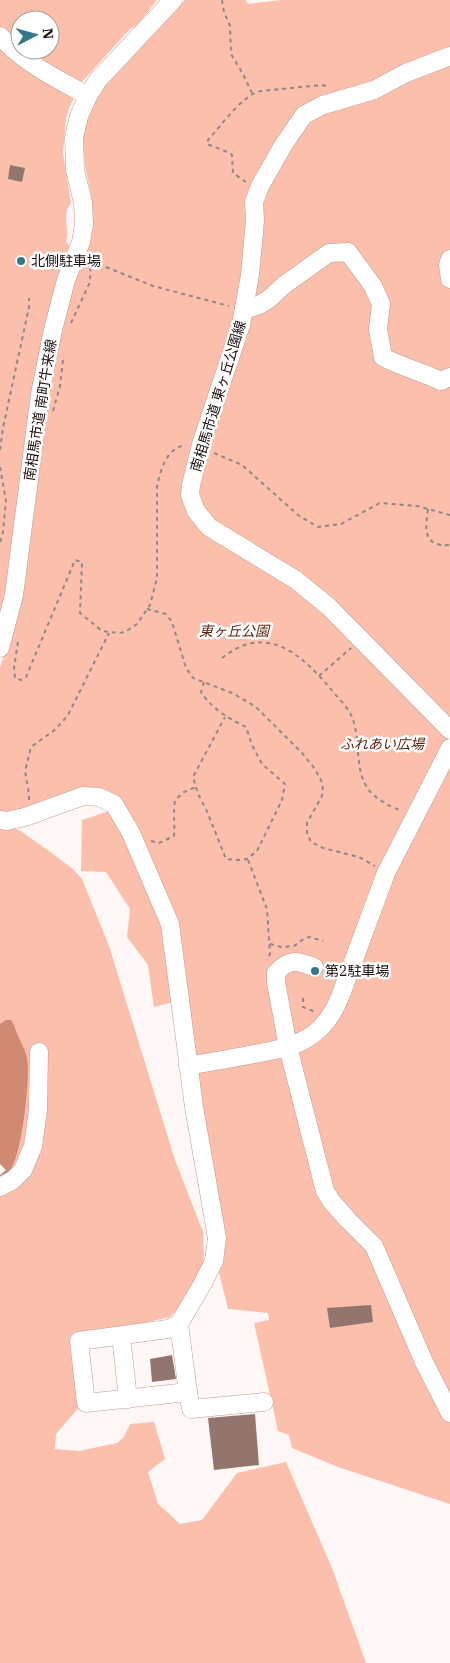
<svg xmlns="http://www.w3.org/2000/svg" width="450" height="1663" font-family="'IBM Plex Serif','Noto Sans JP',serif">
	<rect width="100%" height="100%" fill="#fef7f5"/>
	<g fill="#fcbfac" fill-rule="evenodd">
		<path d="M0,0H157L138,24L129,30L82,82L69,108L66,119L63,153L71,203C61,215 70,228 66,241L71,248L0,621ZM20,20H50V50H20Z"/>
		<polygon points="185,0 246,0 248,4 281,0 450,0 450,1504 338,1467 292,1448 289,1435 278,1431 254,1323 269,1320 268,1313 228,1309 209,1232 173,1002 154,1007 148,965 127,937 130,909 106,872 81,871 82,820 109,811 97,804 83,803 8,827 19,830 49,851 73,869 82,879 109,946 175,1160 203,1232 204,1266 181,1305 170,1317 77,1338 81,1405 56,1434 55,1449 79,1451 117,1443 124,1437 130,1424 154,1422 165,1459 148,1472 158,1504 180,1524 202,1520 237,1473 286,1462 332,1568 366,1663 0,1663 0,1183 10,1157 0,1056 0,667 8,645 49,388 68,304 92,218 92,200 85,166 83,140 88,115 93,102 101,90"/>
	</g>
	<path fill="#d08a74" d="M6,1020H11L14,1025C17,1036 24,1046 27,1058C31,1075 22,1149 13,1165C10,1171 5,1175 0,1179V1175L6,1170L0,1164V1024Z"/>
	<g fill="#92766e">
		<polygon points="10,165 25,168 22,182 8,179"/>
		<polygon points="371,1305 373,1322 330,1328 327,1308"/>
		<polygon points="172,1355 176,1379 152,1382 150,1359"/>
		<polygon points="255,1414 259,1465 214,1470 208,1418"/>
	</g>
	<g fill="none" stroke-linecap="round" stroke-linejoin="round">
		<g stroke="#bb9d94" stroke-width="19">
			<g id="minor">
				<path d="M0,36C25,64 56,78 88,96"/>
				<polyline points="450,56 406,73 374,90 323,105 304,115 284,144 260,186 254,202 255,220 250,275 241,325 202,441 191,485 190,495 196,511 209,527 296,580 329,607 450,730"/>
				<polyline points="450,259 448,265 450,279"/>
				<path d="M244,310L259,305L269,299L284,285L329,253L348,252L373,286L381,304L378,329L383,357C402,367 422,372 441,381L450,377"/>
				<polyline points="0,648 14,595 40,394 53,330 66,280 81,242 84,224 83,203 75,170 74,137 79,116 88,96 98,80 173,0"/>
				<polyline points="0,820 7,821 25,817 83,796 99,797 114,804 131,833 170,924 194,1107 217,1238 214,1261 203,1283 179,1324 168,1329 79,1341 86,1403 188,1392 179,1324"/>
				<path d="M314,967C297,961 289,958 276,973V982L288,1047L325,1191L332,1202L347,1219L374,1246L424,1362L450,1413"/>
				<path d="M188,1066C209,1062 229,1059 249,1055C293,1047 322,1042 340,997L386,873L450,748"/>
				<polyline points="0,1187 13,1180 23,1170 33,1146 38,1110 39,1052"/>
				<polyline points="121,1336 128,1399"/>
				<polyline points="188,1392 191,1409 264,1402"/>
			</g>
		</g>
		<g stroke="#908885" stroke-width="2" stroke-dasharray="4 4" stroke-linecap="butt">
			<polyline points="222,0 224,12 230,26 231,54 243,74 252,93"/>
			<path d="M246,182L233,173L232,155L230,153L207,144L208,140C221,126 243,94 261,91L322,85L330,87"/>
			<polyline points="91,261 153,286 229,306"/>
			<polyline points="71,323 90,282 91,258"/>
			<polyline points="53,411 60,386 63,360"/>
			<polyline points="0,450 3,428 29,307 29,298"/>
			<polyline points="214,453 242,465 298,515 318,527 341,524 380,503 417,506 450,515"/>
			<polyline points="0,467 6,501 3,532 0,543"/>
			<path d="M428,509C425,530 423,547 450,545"/>
			<polyline points="147,609 166,614 172,622 186,668 193,678 232,693 256,707 302,753 315,769 323,784 322,796 307,823 307,833 311,842 323,848 359,857 375,866"/>
			<path d="M18,642L14,667L15,678L21,680L26,677L75,560L82,562L80,613L102,631L119,633L125,632L137,624L150,605L157,578V487C160,470 167,447 186,445"/>
			<path d="M222,658C266,623 300,653 330,688C336,696 347,706 351,715C362,738 353,767 368,789C375,799 391,807 402,811"/>
			<polyline points="319,676 351,648"/>
			<path d="M204,682L201,692C212,709 228,718 246,727L252,745L262,764L285,784L282,800L257,851L247,859L236,860L226,859L206,809L198,794L193,777L225,717"/>
			<polyline points="29,800 29,794 25,771 31,747 56,729 68,715 109,633"/>
			<path d="M151,841L159,843L174,836C175,824 173,812 175,800L184,792L196,787"/>
			<polyline points="248,860 267,909 270,954 267,960"/>
			<polyline points="270,944 281,947 294,946 305,938 310,937 323,941"/>
			<polyline points="303,998 303,1007 313,1011 316,1010"/>
		</g>
		<use href="#minor" stroke="#fff" stroke-width="18"/>
	</g>
	<g fill="#347788" stroke="#fff" stroke-width="2">
		<circle cx="21" cy="261" r="5"/>
		<circle cx="315" cy="971" r="5"/>
	</g>
	<g text-anchor="middle" dominant-baseline="central" stroke-width="5" stroke-linejoin="round" paint-order="stroke">
		<g font-size="14" fill="#1a100d" stroke="#fff" text-anchor="start">
			<text x="31" y="261">北側駐車場</text>
			<text x="325" y="971">第2駐車場</text>
		</g>
		<g font-size="14" fill="#1a100d" stroke="#fff">
			<text transform="translate(218 396) rotate(-73)">南相馬市道 東ヶ丘公園線</text>
			<text transform="translate(40 410) rotate(-81)">南相馬市道 南町牛来線</text>
		</g>
		<g font-size="14" font-style="italic" fill="#5d1d08" stroke="#fff">
			<text x="234" y="631">東ヶ丘公園</text>
			<text x="382" y="744">ふれあい広場</text>
		</g>
	</g>
	<g transform="translate(35 35) rotate(84)"><circle r="24" fill="#ffffff" stroke="#a39f9e"/>
	<path d="M0-4L9 19L0 12L-9 19Z" fill="#347788"/>
	<text y="-8" font-size="14" font-weight="bold" text-anchor="middle" fill="#1a100d">N</text>
	</g>
</svg>
